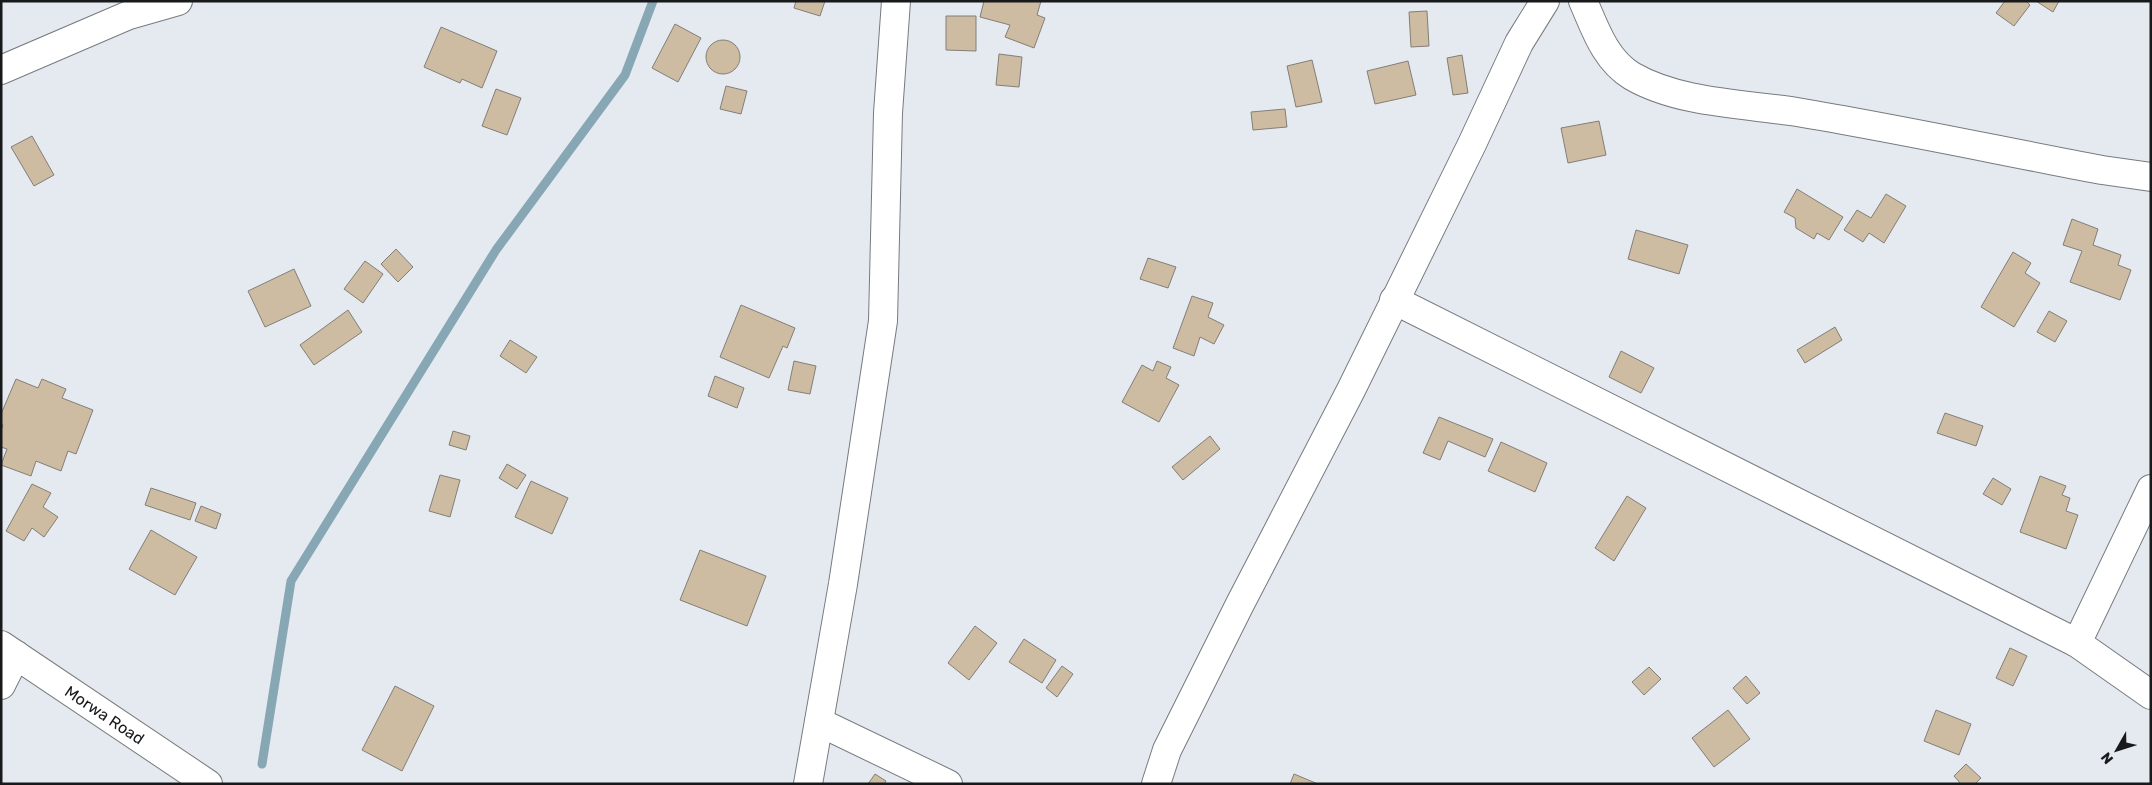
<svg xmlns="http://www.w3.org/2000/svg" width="2152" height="785" font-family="Rubik,sans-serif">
	<rect width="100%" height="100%" fill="#e5eaf0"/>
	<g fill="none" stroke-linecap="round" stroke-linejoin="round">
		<polyline stroke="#87a7b4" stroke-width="9" points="262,764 291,581 496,250 625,75 653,1"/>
	</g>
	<g fill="#cebca2" stroke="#827e78">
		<polygon points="796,1 825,1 820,16 794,8"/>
		<polygon points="984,1 1041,1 1037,15 1045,18 1034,48 1005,37 1010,25 980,17"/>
		<polygon points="2005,1 2026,1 2030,5 2014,26 1996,13"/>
		<polygon points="2036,1 2059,1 2053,12"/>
		<polygon points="1427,11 1429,46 1411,47 1409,12"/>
		<polygon points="946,16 976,16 976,51 946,50"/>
		<polygon points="675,24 701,38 678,82 652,68"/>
		<polygon points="441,27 497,51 482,88 462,79 460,83 424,67"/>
		<circle cx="723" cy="57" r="17"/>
		<polygon points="999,54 1022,57 1019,87 996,85"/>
		<polygon points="1462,55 1468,93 1453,95 1447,58"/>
		<polygon points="1312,60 1322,102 1296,107 1287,66"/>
		<polygon points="1408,61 1416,95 1375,104 1367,71"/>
		<polygon points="726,86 747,91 741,114 720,109"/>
		<polygon points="496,89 521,98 507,135 482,126"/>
		<polygon points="1285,109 1287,127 1253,130 1251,112"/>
		<polygon points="1599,121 1606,155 1568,163 1561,128"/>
		<polygon points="32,136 54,175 34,186 11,147"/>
		<polygon points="1797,189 1843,217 1829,240 1817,233 1814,239 1796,228 1795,218 1784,212"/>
		<polygon points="1886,194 1906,206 1884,243 1869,233 1863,242 1844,230 1857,210 1871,218"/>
		<polygon points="2072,219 2098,229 2093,245 2121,255 2118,265 2131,270 2120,300 2070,282 2082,251 2063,245"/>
		<polygon points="1636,230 1688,245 1679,274 1628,259"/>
		<polygon points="396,249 413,267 398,282 381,264"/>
		<polygon points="2013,252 2031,263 2025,273 2040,283 2014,327 1981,307"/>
		<polygon points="1148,258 1176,267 1168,288 1140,279"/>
		<polygon points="365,261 383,274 363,303 344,289"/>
		<polygon points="294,269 311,306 265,327 248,291"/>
		<polygon points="1192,296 1213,303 1208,317 1224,325 1214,344 1200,337 1194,356 1173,348"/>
		<polygon points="741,305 795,328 787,348 783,346 769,378 720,357"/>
		<polygon points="348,310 362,332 314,365 300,345"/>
		<polygon points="2049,311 2067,321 2055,342 2037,332"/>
		<polygon points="1835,327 1842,340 1805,363 1797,350"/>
		<polygon points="510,340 537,357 526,373 500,356"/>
		<polygon points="1621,351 1654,368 1641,393 1609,377"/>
		<polygon points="794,361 816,366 810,394 788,390"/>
		<polygon points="1157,361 1171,367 1166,378 1179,385 1159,422 1122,402 1142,365 1153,371"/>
		<polygon points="715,376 744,388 737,408 708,396"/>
		<polygon points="16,379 38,388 42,379 66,389 62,398 93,410 76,454 68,451 61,471 36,461 31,476 1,465 7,449 1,447 1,430 3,425 1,424 1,414"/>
		<polygon points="1945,413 1983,426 1976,446 1937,433"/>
		<polygon points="1439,417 1493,439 1485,457 1448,441 1440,460 1423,453"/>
		<polygon points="453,431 470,436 466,450 449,445"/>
		<polygon points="1210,436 1220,449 1183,480 1172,467"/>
		<polygon points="1501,442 1547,463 1535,492 1488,471"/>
		<polygon points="507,464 526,475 517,489 499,478"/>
		<polygon points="440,475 460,480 450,517 429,511"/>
		<polygon points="2040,476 2066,486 2062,495 2070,498 2066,511 2078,515 2066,549 2020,532"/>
		<polygon points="1993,478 2011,489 2002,505 1983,494"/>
		<polygon points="531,481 568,498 552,534 515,517"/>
		<polygon points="32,484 51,493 43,507 58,517 44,537 32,528 24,541 6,531"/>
		<polygon points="151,488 196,503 190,520 145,505"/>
		<polygon points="1627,496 1646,508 1614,561 1595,548"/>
		<polygon points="201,506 221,514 216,529 195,521"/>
		<polygon points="151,530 197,557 175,595 129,569"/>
		<polygon points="700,550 766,576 747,626 680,600"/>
		<polygon points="975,626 997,643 969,680 948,663"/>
		<polygon points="1024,639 1056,660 1042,683 1009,662"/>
		<polygon points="2010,648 2027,656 2013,686 1996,678"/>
		<polygon points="1062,666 1073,674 1057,697 1046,688"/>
		<polygon points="1649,667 1661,679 1644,695 1632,682"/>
		<polygon points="1746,676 1760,693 1747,704 1733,688"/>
		<polygon points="395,686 434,706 402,771 362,750"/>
		<polygon points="1728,710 1750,739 1714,767 1692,738"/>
		<polygon points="1936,710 1971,724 1959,755 1924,741"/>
		<polygon points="1966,764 1981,778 1975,784 1961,784 1954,776"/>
		<polygon points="875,774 886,781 884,784 868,784"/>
		<polygon points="1294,774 1318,784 1290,784"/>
	</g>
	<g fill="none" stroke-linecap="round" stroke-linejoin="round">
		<g stroke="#777b81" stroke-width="30">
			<g id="minor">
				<path d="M1583,1C1595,28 1605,60 1632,76C1678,103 1745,104 1797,112C1899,129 2001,151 2102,170L2151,177"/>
				<polyline points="1394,300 2077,643 2151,695"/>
				<polyline points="2077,643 2151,489"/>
				<polyline points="1,685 16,655"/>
				<polyline points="819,722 948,784"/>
				<polyline points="808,784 843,584 883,321 888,113 896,1"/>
				<polyline points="1156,784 1167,750 1240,604 1351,390 1472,144 1519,43 1545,1"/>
			</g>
		</g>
		<g stroke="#777b81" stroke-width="30">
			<g id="secondary">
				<polyline points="1,70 129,15 178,1"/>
				<path id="s1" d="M1,645L208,784"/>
			</g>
		</g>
		<use href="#minor" stroke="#fff" stroke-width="28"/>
		<use href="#secondary" stroke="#fff" stroke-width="28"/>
	</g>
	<g text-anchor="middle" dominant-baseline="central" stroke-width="4.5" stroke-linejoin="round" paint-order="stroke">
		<g font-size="16" fill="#17191b" stroke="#e5eaf0">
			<text stroke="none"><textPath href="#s1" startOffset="125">Morwa Road</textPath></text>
		</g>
	</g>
	<rect width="2152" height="785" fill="none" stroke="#17191b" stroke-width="5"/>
	<g transform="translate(2117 750) rotate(231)" stroke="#e5eaf0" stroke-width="4" paint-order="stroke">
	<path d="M0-4L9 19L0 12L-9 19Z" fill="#17191b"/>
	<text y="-8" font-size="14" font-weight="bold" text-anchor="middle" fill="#17191b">N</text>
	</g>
</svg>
